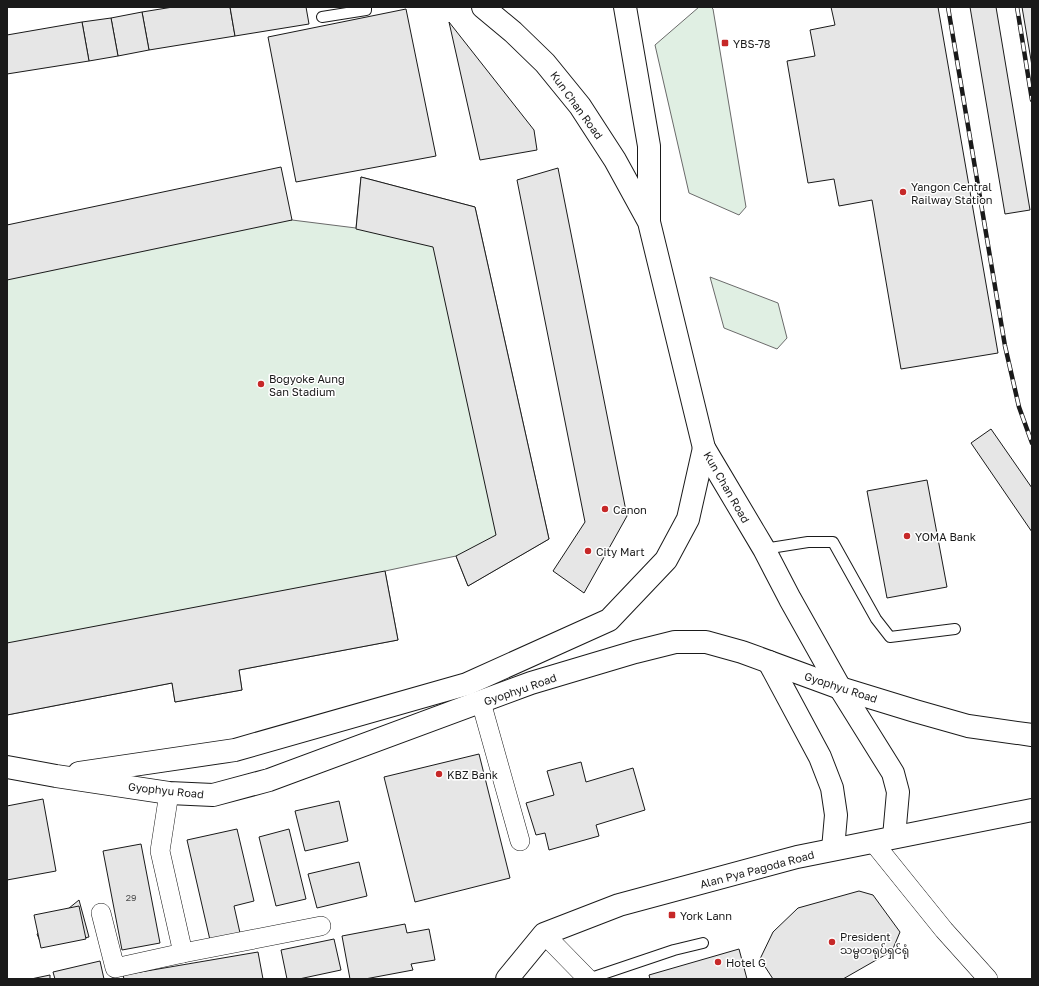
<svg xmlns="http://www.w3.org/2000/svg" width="1039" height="986" font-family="'Golos Text','Noto Sans Myanmar',sans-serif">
	<rect width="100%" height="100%" fill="#fff"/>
	<g fill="#e0efe3" stroke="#6a6a6a">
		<polygon points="699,7 711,7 713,9 746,207 739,215 689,193 655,45"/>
		<polygon points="361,177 475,207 549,539 468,586 456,556 385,571 398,640 239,670 242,690 175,702 172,683 7,715 7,225 292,220 356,228"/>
		<polygon points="710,277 778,303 787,338 777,349 724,328"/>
	</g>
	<g fill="#e6e6e6" stroke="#1a1a1a">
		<polygon points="173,7 230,7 235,36 149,50 142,12"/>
		<polygon points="230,7 306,7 309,24 235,36"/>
		<polygon points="831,7 938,7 998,353 901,369 872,200 839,206 834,179 808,183 787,61 815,56 810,30 835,25"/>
		<polygon points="970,7 996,7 1030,210 1005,214"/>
		<polygon points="1022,7 1032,7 1032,66"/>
		<polygon points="406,9 436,156 296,182 268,37"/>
		<polygon points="142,12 149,50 118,56 111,18"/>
		<polygon points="111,18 118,56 89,61 82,22"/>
		<polygon points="82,22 89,61 7,74 7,35"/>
		<polygon points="449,22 534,130 537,150 480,160"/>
		<polygon points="281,167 292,220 7,280 7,225"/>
		<polygon points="558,168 627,516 584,593 553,571 585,522 517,180"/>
		<polygon points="361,177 475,207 549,539 468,586 456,556 496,535 433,247 356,229"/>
		<polygon points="991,429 1032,488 1032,532 971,443"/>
		<polygon points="927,480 947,587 887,598 867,491"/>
		<polygon points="385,571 398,640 239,670 242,690 175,702 172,683 7,715 7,643"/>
		<polygon points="479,754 510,878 415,902 384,777"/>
		<polygon points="581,762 586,782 633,768 645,810 596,825 599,836 549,850 545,833 536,835 526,803 554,795 547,771"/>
		<polygon points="43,799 56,871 7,880 7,806"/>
		<polygon points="339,801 348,841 305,851 295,811"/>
		<polygon points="237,829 254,901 234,906 240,933 210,940 187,840"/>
		<polygon points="289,829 306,899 276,906 259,837"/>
		<polygon points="141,844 160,943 122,950 103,851"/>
		<polygon points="359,862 367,896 317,908 308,874"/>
		<polygon points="859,891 873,895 900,932 892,951 843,979 773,979 760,959 773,932 798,908"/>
		<polygon points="79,900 89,937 42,946 37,934"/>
		<polygon points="79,906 86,939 41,948 34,915"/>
		<polygon points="405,924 407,933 429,929 435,960 411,964 413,970 365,979 350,979 342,936"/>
		<polygon points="334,939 341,970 299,979 287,979 281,950"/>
		<polygon points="739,949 747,979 650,979 649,975"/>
		<polygon points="258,952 263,979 124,979 123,975"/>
		<polygon points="100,961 104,979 55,979 53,972"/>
		<polygon points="50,975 50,979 31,979"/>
	</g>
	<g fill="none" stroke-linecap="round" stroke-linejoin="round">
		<g stroke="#1a1a1a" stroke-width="12">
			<g id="lane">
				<polyline points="322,17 366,10 366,7"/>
				<polyline points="764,549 808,542 833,542 876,619 890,637 955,629"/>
				<polyline points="588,979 674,950 703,943"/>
			</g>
		</g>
		<g stroke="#1a1a1a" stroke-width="20">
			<g id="street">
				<polyline points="481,702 520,841"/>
				<polyline points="169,793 160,851 183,953"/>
				<polyline points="873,842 944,930 988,979"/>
				<polyline points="101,913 115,968 183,953 321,926"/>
				<polyline points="544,934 588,979"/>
			</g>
		</g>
		<g stroke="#1a1a1a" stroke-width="24">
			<g id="secondary">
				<polyline points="483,7 513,32 545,63 580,106 615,160 649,222 704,448 764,549 790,599 840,688"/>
				<polyline points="625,7 649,146 649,221"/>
			</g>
		</g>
		<g stroke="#1a1a1a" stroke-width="24">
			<g id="primary">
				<polyline points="769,662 820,757 832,788 836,815 833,849"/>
				<polyline points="840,688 893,773 898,792 894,837"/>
				<polyline points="7,767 56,776 169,793 213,795 269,780 531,683 635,652 675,642 706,642 742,652 840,688 915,711 968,726 1032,735"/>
				<polyline points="79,773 235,750 467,684 609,620 666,560 688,519 704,448"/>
				<polyline points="507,979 544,934 619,905 797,857 1032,810"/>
			</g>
		</g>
		<use href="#lane" stroke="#fff" stroke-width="10"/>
		<use href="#street" stroke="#fff" stroke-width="19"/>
		<use href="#secondary" stroke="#fff" stroke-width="22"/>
		<use href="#primary" stroke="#fff" stroke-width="22"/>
		<g stroke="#1a1a1a" stroke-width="4.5">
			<g id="rail">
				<polyline points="948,7 1005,346 1019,407 1032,443"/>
				<polyline points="1017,7 1032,100"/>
			</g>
		</g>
		<use href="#rail" stroke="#fff" stroke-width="3" stroke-dasharray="9" stroke-linecap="butt"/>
	</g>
	<g fill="#c62828" stroke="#fff" stroke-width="1.5">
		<rect x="721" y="39" width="8" height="8" rx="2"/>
		<circle cx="903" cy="192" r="4"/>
		<circle cx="261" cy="384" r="4"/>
		<circle cx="605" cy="509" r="4"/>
		<circle cx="907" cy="536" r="4"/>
		<circle cx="588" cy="551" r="4"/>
		<circle cx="439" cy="774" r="4"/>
		<rect x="668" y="911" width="8" height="8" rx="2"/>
		<circle cx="832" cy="942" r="4"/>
		<circle cx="718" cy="962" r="4"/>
	</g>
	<g text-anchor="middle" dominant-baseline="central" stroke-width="3" stroke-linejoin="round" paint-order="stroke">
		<g font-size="9" fill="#4d4d4d">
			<text x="131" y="897">29</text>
		</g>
		<g font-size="11" fill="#1a1a1a" stroke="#fff" text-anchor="start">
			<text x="733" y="43">YBS-78</text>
			<text x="911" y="186">Yangon Central<tspan x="911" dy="13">Railway Station</tspan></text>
			<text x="269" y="378">Bogyoke Aung<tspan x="269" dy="13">San Stadium</tspan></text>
			<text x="613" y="509">Canon</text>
			<text x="915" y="536">YOMA Bank</text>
			<text x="596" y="551">City Mart</text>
			<text x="447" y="774">KBZ Bank</text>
			<text x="680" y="915">York Lann</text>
			<text x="840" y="936">President<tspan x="840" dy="13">သမ္မတရုပ်ရှင်ရုံ</tspan></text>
			<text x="726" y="962">Hotel G</text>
		</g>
		<g font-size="11" fill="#1a1a1a" stroke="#fff">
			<text transform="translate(577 105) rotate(54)">Kun Chan Road</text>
			<text transform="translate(727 487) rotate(60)">Kun Chan Road</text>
			<text transform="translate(841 687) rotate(18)">Gyophyu Road</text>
			<text transform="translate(520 689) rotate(-19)">Gyophyu Road</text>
			<text transform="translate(166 790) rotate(6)">Gyophyu Road</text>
			<text transform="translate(757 869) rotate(-15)">Alan Pya Pagoda Road</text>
		</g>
	</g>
	<rect width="1039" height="986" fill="none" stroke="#1a1a1a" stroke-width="16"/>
</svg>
